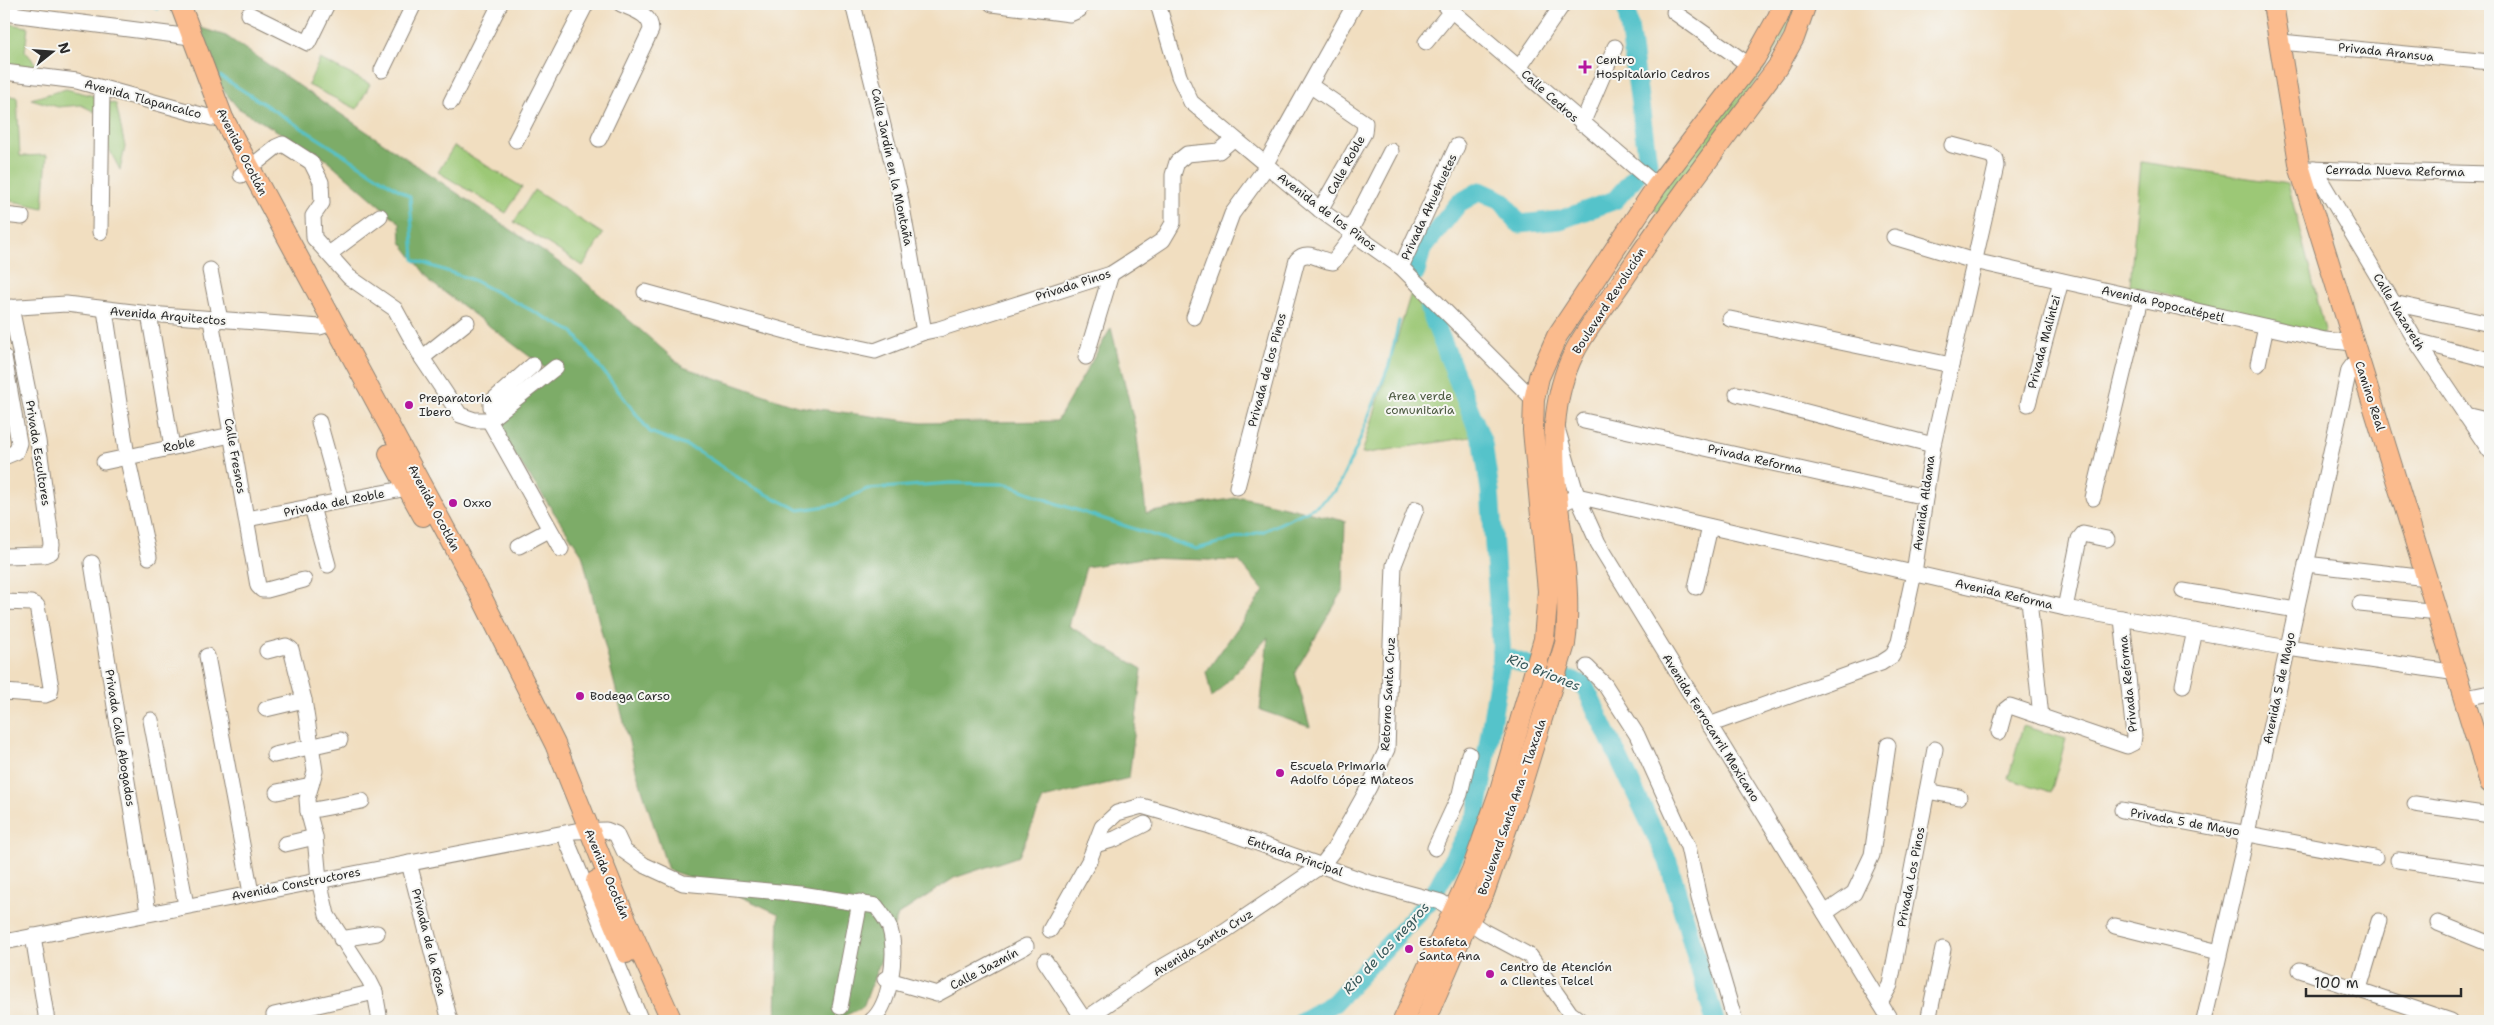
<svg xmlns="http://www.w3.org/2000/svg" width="2494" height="1025" font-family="'Shantell Sans',sans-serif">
	<rect width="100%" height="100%" fill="#f6f6f2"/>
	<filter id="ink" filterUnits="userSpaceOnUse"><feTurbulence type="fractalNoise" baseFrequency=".02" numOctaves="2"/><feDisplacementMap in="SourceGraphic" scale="10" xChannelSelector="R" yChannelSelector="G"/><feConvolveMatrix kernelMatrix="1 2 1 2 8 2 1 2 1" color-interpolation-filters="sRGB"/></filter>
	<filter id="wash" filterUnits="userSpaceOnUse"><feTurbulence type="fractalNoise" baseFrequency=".0096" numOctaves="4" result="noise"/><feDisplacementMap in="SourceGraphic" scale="20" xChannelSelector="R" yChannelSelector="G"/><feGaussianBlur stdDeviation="1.12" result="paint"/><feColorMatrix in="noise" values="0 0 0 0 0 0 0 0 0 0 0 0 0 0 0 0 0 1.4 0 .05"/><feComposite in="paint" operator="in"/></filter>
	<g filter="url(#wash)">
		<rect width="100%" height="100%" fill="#f1dec0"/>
		<g fill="#9cc876" stroke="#647a50">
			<path d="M1785,4H1798C1767,81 1708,146 1659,213L1649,206Z"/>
			<polygon points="4,23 28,27 25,51 41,70 4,69"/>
			<polygon points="320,59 370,84 357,109 308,85"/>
			<polygon points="66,89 98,97 95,112 81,105 58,107 31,99"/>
			<polygon points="4,95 17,97 20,156 47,155 43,208 4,199"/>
			<polygon points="105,101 116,104 125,147 120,170 105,141"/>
			<polygon points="454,146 522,187 506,213 438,172"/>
			<polygon points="2141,162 2288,184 2325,330 2322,335 2130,285"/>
			<polygon points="534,190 603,234 583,266 514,222"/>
			<polygon points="1414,283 1421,289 1477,436 1362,454"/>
			<polygon points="2023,726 2066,739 2051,792 2008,779"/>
		</g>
		<polygon fill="#7dac67" stroke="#546c49" points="198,27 226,36 576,274 683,367 797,406 922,423 1057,421 1111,328 1136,429 1146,513 1242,497 1345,521 1343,591 1295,672 1310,727 1260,710 1268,637 1212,698 1206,672 1264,591 1239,561 1142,558 1086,567 1069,626 1142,669 1129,778 1043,799 1019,856 954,878 898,915 863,1007 834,1021 788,1021 776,1015 779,914 722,888 668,870 636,770 582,554 495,425 553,374 432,283 401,242 400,223 327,160 238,108 222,89"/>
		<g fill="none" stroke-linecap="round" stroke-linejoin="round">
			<g stroke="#55c3ca" stroke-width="3">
				<polyline points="152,4 157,9"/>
				<polyline points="220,76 410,197 414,260 473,280 573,332 650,432 697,450 752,487 799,510 834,505 867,489 951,483 1007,484 1058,504 1196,549 1264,531 1317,506 1337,489 1356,449 1389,365 1399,321"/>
			</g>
			<g stroke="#55c3ca" stroke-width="19">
				<polyline points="1416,272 1422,249 1459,203 1480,191 1502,201 1519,224 1560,220 1615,200 1648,162 1626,4"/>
				<polyline points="1429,308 1483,443 1490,491 1502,656 1584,685 1668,861 1715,1021"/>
				<polyline points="1302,1021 1334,1003 1431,899 1477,814 1502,656"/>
			</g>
		</g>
	</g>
	<g filter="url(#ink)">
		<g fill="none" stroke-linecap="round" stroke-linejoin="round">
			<g stroke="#8e8476" stroke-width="17">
				<g id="minor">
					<polyline points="853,4 899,190 924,332"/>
					<polyline points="992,4 1070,14 1079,10 1081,4"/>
					<polyline points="1158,4 1179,76 1191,102 1320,210 1401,267 1534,400"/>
					<polyline points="1444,4 1657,186"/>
					<polyline points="1674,12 1749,65"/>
					<polyline points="4,13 191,37"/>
					<polyline points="249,14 308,43 327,4"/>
					<polyline points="1426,42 1452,10"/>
					<polyline points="2281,42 2490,62"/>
					<polyline points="1519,68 1563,4"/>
					<polyline points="382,70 414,4"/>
					<polyline points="4,72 77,81 212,118 223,118"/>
					<polyline points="1311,86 1365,123 1364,133 1320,210"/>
					<polyline points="451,102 500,4"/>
					<polyline points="1582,124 1615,47"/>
					<path d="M599,139L651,30C651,14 634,10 621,4"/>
					<polyline points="516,140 586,4"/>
					<polyline points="1265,165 1355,4"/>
					<polyline points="2306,169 2490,174"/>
					<polyline points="2314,169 2416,341 2490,451"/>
					<polyline points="241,175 276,147 283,144 311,162 321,182 322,203 313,216 314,238 349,277 395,309 422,358"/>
					<polyline points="4,215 22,217"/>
					<polyline points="1350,231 1391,151"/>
					<polyline points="100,232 102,90"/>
					<polyline points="1894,237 1974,261 2325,340 2353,343"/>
					<polyline points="329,254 380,216"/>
					<polyline points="1401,267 1457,146"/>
					<polyline points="210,270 220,320"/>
					<polyline points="645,292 804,336 875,351 924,332 939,329 1111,274 1139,256 1163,240 1173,223 1173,175 1177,162 1187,154 1219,151 1233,139"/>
					<polyline points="2393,303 2490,324"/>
					<polyline points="4,308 66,304 149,314 320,327 332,323"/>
					<polyline points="105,310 127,456 149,557"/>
					<polyline points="149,314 172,447"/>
					<polyline points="1194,317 1232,214 1267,166"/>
					<polyline points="1730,319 1951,365"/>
					<polyline points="211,320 258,586 262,590 267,590 304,580"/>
					<polyline points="467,322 422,358 460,415 475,420 489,420 556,367"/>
					<polyline points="2416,341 2490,360"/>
					<polyline points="4,357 19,443 16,452 4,457"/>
					<polyline points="1086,357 1111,274"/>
					<polyline points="2258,364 2266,327"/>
					<polyline points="1737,394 1933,445"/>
					<polyline points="2028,404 2061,281"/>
					<polyline points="495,414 491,407 491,402 533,365"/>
					<polyline points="2465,415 2490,421"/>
					<polyline points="489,420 561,549"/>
					<polyline points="1584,421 1925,497"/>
					<polyline points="319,422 341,501"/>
					<polyline points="1557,428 1577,496 1598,543 1891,1021"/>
					<polyline points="104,462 231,435"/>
					<path d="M1237,487L1297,260C1307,248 1320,261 1333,262L1354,234"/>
					<polyline points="2093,498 2141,299"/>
					<polyline points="1557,506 1577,496 2065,608 2288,648 2457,673"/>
					<polyline points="312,507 328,565"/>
					<polyline points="247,519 418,486"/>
					<polyline points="519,546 549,530"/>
					<polyline points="4,556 44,555 51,552 52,545 38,441 11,307"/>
					<polyline points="92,563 148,912"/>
					<polyline points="2306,564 2427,578"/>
					<polyline points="1696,587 1710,527"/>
					<polyline points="2183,591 2296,610"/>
					<polyline points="2029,600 2041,717"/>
					<polyline points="4,602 31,603 37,606 51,687 50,693 45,695 4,692"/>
					<polyline points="2360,604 2438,612"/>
					<polyline points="2065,608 2079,539 2083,534 2107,539"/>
					<polyline points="267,651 286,646 291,649 304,700 315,771 307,799 308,811 315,837 319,880 327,915 369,980 375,992 380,1021"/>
					<polyline points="207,656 251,893"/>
					<polyline points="1587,667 1605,685 1637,735 1688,847 1699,898 1735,1021"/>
					<polyline points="2183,685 2195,631"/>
					<polyline points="2465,698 2490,693"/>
					<polyline points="266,709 304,700"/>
					<polyline points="151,720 186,905"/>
					<polyline points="1709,725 1881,663 1892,656 1899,642 1914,573 1933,445 1996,166 1995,159 1990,155 1952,145"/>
					<polyline points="1999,732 2005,710 2010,706 2127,746 2133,743 2134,736 2122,618"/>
					<polyline points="274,755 340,740"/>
					<polyline points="1927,791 1959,797"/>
					<polyline points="277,792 311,785"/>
					<polyline points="2415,804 2490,815"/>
					<polyline points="2122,810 2375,858"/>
					<polyline points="308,811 362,801"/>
					<polyline points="564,834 641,1021"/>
					<polyline points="285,844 315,837"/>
					<polyline points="1095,845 1115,839 1145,824"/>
					<polyline points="1435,848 1460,794 1469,754"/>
					<polyline points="2398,860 2490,874"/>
					<polyline points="409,863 450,1021"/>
					<polyline points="1825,913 1854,893 1872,855 1888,745"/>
					<polyline points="2438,923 2490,944"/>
					<polyline points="2115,926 2219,952"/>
					<polyline points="1050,930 1089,861 1102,827 1117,813 1142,806 1207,825 1367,882 1441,902 1483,931 1530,956 1570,1013 1581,1021"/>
					<polyline points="33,936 47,1021"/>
					<polyline points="341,939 377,933"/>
					<path d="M4,942L575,831L606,830L616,834L624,851L644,865L683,883L801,894L876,906C881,913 888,921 890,929C897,954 891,1005 871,1021"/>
					<polyline points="1045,961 1085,1021"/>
					<polyline points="2300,970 2451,1021"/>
					<polyline points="885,979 937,994 1026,946"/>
					<polyline points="2359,989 2379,921"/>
					<polyline points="1880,1003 1890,985 1935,749"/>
					<polyline points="840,1007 860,902"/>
					<polyline points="274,1015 375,992"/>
					<polyline points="1083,1021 1157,970 1226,930 1322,865 1335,848 1369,787 1387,749 1394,565 1416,509"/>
					<polyline points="1928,1021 1943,949"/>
					<polyline points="2204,1021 2247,833 2349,370 2358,358"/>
				</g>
			</g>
			<g stroke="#8e8476" stroke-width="22">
				<g id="major">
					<polyline points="180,4 223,118 479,592 555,744 623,913 672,1021"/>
					<polyline points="2273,4 2300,169 2490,783"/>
					<polyline points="389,454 423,516"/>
					<polyline points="596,881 626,953"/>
					<polyline points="1403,1021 1472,870 1500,790 1544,639 1548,591 1533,430 1534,400 1539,377 1557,336 1657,186 1755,58 1778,17 1783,4"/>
					<path d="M1425,1021L1464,930L1484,893L1518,796L1565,644C1575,572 1549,499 1555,425C1557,400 1563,375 1574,353C1587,327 1607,304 1623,280C1672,206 1726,136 1779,65L1794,38L1806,4"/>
				</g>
			</g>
			<use href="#minor" stroke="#fff" stroke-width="15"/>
			<use href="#major" stroke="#fbbb8d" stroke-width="20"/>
		</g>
	</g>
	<g fill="#b5179e" stroke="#f6f6f2" stroke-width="2">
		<path d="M1582.5 59.5h5v5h5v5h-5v5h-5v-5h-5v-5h5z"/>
		<circle cx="409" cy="405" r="5"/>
		<circle cx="453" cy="503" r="5"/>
		<circle cx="580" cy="696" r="5"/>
		<circle cx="1280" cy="773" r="5"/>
		<circle cx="1409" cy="949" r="5"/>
		<circle cx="1490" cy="974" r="5"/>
	</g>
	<g text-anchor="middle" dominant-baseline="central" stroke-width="4" stroke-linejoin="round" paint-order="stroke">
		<g font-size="12" fill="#2b2b2b" stroke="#f6f6f2">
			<text transform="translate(2386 52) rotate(6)">Privada Aransua</text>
			<text transform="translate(1550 96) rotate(42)">Calle Cedros</text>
			<text transform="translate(143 99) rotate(15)">Avenida Tlapancalco</text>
			<text transform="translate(242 152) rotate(63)">Avenida Ocotlán</text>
			<text transform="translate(1346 165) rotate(-61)">Calle Roble</text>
			<text transform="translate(892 167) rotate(78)">Calle Jardín en la Montaña</text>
			<text transform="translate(2395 171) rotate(1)">Cerrada Nueva Reforma</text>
			<text transform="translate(1429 207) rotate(-65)">Privada Ahuehuetes</text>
			<text transform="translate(1327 212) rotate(37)">Avenida de los Pinos</text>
			<text transform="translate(1073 285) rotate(-18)">Privada Pinos</text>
			<text transform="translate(1609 301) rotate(-57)">Boulevard Revolución</text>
			<text transform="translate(2163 304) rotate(13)">Avenida Popocatépetl</text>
			<text transform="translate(2399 312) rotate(59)">Calle Nazareth</text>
			<text transform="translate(168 316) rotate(5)">Avenida Arquitectos</text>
			<text transform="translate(2044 342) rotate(-75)">Privada Malintzi</text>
			<text transform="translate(1267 370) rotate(-75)">Privada de los Pinos</text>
			<text transform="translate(2370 396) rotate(72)">Camino Real</text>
			<text transform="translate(179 445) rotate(-12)">Roble</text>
			<text transform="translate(38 453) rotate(81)">Privada Escultores</text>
			<text transform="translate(235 456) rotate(80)">Calle Fresnos</text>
			<text transform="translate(1755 459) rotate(13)">Privada Reforma</text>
			<text transform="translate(334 503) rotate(-11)">Privada del Roble</text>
			<text transform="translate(1924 503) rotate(-82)">Avenida Aldama</text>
			<text transform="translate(434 508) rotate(62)">Avenida Ocotlán</text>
			<text transform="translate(2004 594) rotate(13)">Avenida Reforma</text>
			<text transform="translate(2128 684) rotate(-96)">Privada Reforma</text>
			<text transform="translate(2279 688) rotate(-78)">Avenida 5 de Mayo</text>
			<text transform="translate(1388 694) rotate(-87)">Retorno Santa Cruz</text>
			<text transform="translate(1711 728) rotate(58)">Avenida Ferrocarril Mexicano</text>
			<text transform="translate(120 738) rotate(81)">Privada Calle Abogados</text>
			<text transform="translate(1512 807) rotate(-71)">Boulevard Santa Ana - Tlaxcala</text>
			<text transform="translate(2185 822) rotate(10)">Privada 5 de Mayo</text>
			<text transform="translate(1295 856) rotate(19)">Entrada Principal</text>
			<text transform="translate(607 874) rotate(67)">Avenida Ocotlán</text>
			<text transform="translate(1911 877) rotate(-79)">Privada Los Pinos</text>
			<text transform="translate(296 884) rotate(-11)">Avenida Constructores</text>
			<text transform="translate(429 942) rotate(76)">Privada de la Rosa</text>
			<text transform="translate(1203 943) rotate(-32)">Avenida Santa Cruz</text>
			<text transform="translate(984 969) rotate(-28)">Calle Jazmín</text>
		</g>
		<g font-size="12" fill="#2b2b2b" stroke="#f6f6f2" text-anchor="start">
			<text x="1596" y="60">Centro<tspan x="1596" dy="14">Hospitalario Cedros</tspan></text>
			<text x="419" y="398">Preparatoria<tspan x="419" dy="14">Ibero</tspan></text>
			<text x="463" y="503">Oxxo</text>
			<text x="590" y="696">Bodega Carso</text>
			<text x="1290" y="766">Escuela Primaria<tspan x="1290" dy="14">Adolfo López Mateos</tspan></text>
			<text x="1419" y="942">Estafeta<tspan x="1419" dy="14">Santa Ana</tspan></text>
			<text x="1500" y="967">Centro de Atención<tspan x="1500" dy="14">a Clientes Telcel</tspan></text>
		</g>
		<g font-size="12" fill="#4d5a42" stroke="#f6f6f2">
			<text x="1420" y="396">Area verde<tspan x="1420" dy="14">comunitaria</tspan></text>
		</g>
		<g font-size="14" font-style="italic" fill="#38595b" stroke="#f6f6f2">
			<text transform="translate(1544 672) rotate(22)">Rio Briones</text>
			<text transform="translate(1386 948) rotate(-47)">Rio de los negros</text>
		</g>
	</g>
	<rect width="2494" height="1025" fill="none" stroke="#f6f6f2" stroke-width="20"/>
	<g transform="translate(52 52) rotate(73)" stroke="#f6f6f2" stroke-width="4" paint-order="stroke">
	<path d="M0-4L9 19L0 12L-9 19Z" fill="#2b2b2b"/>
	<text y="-8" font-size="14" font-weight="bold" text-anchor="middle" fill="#2b2b2b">N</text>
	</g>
	<path d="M2306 988v8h155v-8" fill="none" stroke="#2b2b2b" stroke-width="2.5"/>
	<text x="2314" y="988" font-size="15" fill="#2b2b2b" stroke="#f6f6f2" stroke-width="4" paint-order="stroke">100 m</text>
</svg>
